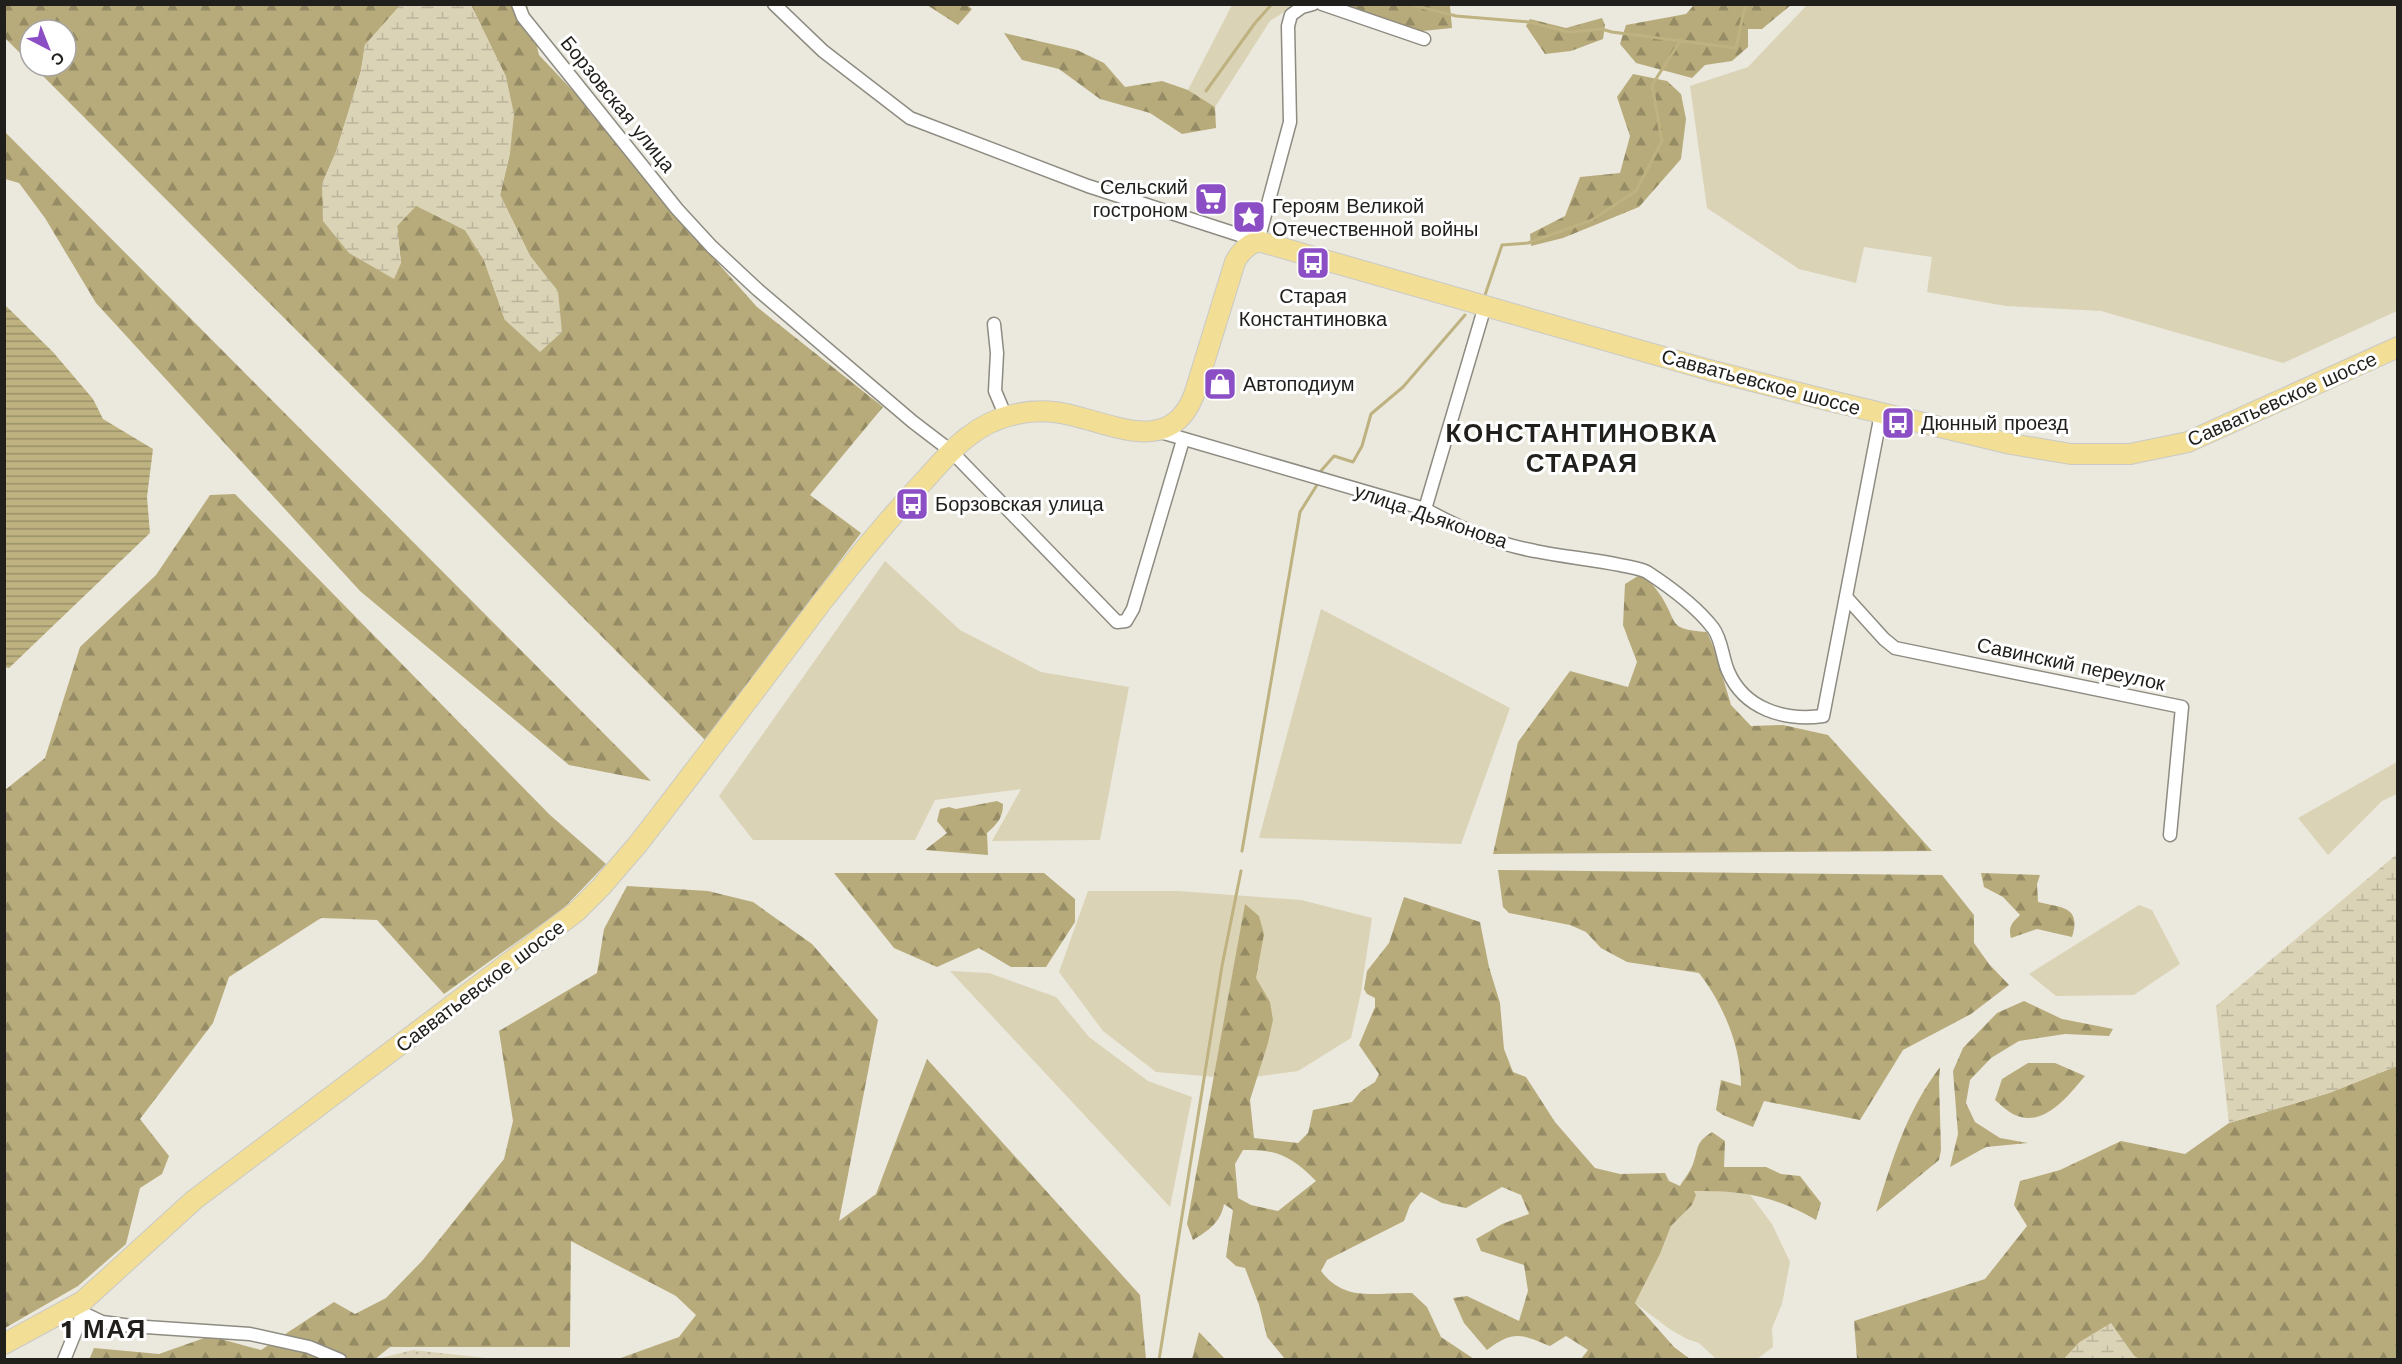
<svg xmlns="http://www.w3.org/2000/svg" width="2402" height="1364" font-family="'Work Sans',sans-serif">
	<defs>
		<pattern id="forest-firs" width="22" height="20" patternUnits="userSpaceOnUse" patternTransform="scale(1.5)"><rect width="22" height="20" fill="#b8ab7b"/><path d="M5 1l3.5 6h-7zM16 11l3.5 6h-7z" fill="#958b64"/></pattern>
		<pattern id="wetland-marsh" width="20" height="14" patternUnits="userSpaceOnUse" patternTransform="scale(1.5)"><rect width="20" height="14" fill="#dbd3b6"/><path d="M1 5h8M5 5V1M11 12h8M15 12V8" fill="none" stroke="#bcb59c"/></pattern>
		<pattern id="garden-dots" width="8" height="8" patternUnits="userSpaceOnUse" patternTransform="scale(1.5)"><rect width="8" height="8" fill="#dbd3b6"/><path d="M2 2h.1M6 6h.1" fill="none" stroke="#bcb59c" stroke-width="1.8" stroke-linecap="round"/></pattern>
		<pattern id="water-rules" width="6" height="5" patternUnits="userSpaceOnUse" patternTransform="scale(1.5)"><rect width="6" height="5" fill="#beb281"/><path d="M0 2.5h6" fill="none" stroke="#9a9069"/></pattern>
	</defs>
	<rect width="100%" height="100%" fill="#ebe8dd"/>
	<g fill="#dbd3b6">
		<polygon points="1232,5 1295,5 1270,21 1215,107 1188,90"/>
		<polygon points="1807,5 2397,5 2397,311 2283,363 2101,311 2006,306 1927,292 1932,257 1864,247 1856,283 1799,269 1707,208 1690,86 1748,67"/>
		<polygon points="885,561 960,630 1041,672 1129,687 1100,840 992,841 1021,789 935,800 915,840 753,840 719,796"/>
		<polygon points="1321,609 1510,708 1461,844 1259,838"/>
		<polygon points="2397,762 2397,794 2382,801 2328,855 2298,818"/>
		<polygon points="1088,891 1178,891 1301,900 1372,918 1361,992 1351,1038 1298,1071 1240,1079 1156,1072 1103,1031 1059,972"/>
		<polygon points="2139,905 2152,910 2180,964 2134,995 2056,996 2029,974"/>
		<polygon points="950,971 989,973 1056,997 1089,1037 1148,1081 1192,1097 1170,1207"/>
		<polygon points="1694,1190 1748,1192 1772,1224 1790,1262 1782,1304 1772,1328 1773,1347 1757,1359 1716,1359 1699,1343 1687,1339 1671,1330 1635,1303 1660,1254 1671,1226 1692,1205"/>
	</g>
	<g fill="url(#forest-firs)" fill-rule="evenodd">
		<polygon points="1444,4 1450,6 1452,28 1413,32 1345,5"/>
		<polygon points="4,5 401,5 365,45 361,71 336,152 322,184 401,263 397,226 416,205 465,230 484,260 505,320 558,292 530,256 500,195 510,153 506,77 471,5 527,5 539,55 608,128 653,166 676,216 757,307 883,407 810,495 861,533 705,740 33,66 66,66 66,30 30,30 30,63 5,38"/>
		<polygon points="927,5 967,5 972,9 958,25"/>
		<polygon points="1694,5 1791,5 1762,29 1748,29 1748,47 1732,61 1705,65 1692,78 1636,63 1620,44 1626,25 1686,14"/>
		<polygon points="1602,18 1605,25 1603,39 1571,51 1545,54 1526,26 1530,19 1566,28"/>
		<polygon points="1004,33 1077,50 1104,63 1125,87 1162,81 1188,90 1215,107 1216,128 1182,134 1150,113 1100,99 1059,69 1022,60"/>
		<polygon points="1633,74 1667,81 1681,94 1686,119 1681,159 1639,207 1563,238 1531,246 1530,234 1565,216 1580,177 1620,173 1630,136 1617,97"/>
		<polygon points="4,132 5,132 651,781 569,765 360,591 96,303 45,218 19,183 5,179"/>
		<polygon points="235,494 550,815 606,864 563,909 444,994 377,920 321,918 229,977 213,1023 140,1119 169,1156 162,1174 140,1188 126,1244 78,1286 5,1328 5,790 45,758 80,647 156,575 210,495"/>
		<path d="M1643,573C1649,581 1656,588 1661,596C1679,624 1667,629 1707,632L1715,651L1731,705L1751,726L1783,725L1828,735L1932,851L1493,854L1518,742L1570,671L1628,687L1637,662L1623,625L1625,584Z"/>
		<path d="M997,801L1003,804C1003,818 997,824 987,833L988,855L925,850L947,833L937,821L940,809L949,807L956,809Z"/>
		<path d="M1498,870L1942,875L1974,915V943L1989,964L2009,985L1971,1014L1903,1050L1860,1120L1764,1101L1753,1127L1723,1115L1716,1110L1721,1080L1741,1086C1741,1046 1723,1004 1699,973L1627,962L1601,948L1586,932L1570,925L1509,913L1503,907Z"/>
		<polygon points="834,873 1044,873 1075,899 1075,922 1046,967 1011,967 979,948 937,967 894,948"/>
		<path d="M1981,873L2040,875L2037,884L2038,902C2060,908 2082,905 2072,937L2037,929L2011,938C2008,926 2012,923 2020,915L2003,897L1984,887Z"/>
		<polygon points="627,886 708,891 753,902 812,944 878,1020 839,1221 876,1194 927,1059 1140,1295 1146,1359 618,1359 679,1337 696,1315 676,1296 571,1241 570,1347 390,1347 374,1360 89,1360 94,1348 159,1354 210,1336 261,1350 334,1302 355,1314 386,1298 422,1261 504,1159 513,1121 499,1031 597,973 604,929"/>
		<path d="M1404,897L1480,922L1489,967L1500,1003L1504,1049L1513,1072L1526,1077L1555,1122L1595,1168L1620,1174L1665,1173L1669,1181L1680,1186C1684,1179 1690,1172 1693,1164C1699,1147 1695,1143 1712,1132L1725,1141L1724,1167H1766L1781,1174L1800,1176L1821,1203L1816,1220C1775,1196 1742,1190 1694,1191L1696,1195L1692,1205L1671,1226L1660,1254L1635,1303L1674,1347L1690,1359H1581L1588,1350L1566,1336L1550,1346C1521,1334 1513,1330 1487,1350L1464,1323L1453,1298L1467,1296L1519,1321L1528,1291L1524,1265L1481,1251L1476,1239L1502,1224L1529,1214L1521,1195L1502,1187L1466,1208L1442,1203L1421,1192L1410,1205L1404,1221L1327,1260L1321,1271C1345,1303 1376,1292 1412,1293L1427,1307L1441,1337L1474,1359H1285L1267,1337L1259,1305L1245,1268L1236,1266L1226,1257L1233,1210L1224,1204C1221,1222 1208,1231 1193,1240L1187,1224L1245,904L1259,916L1264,934L1256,978L1270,1002L1273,1020L1268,1043L1250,1100L1254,1138L1298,1143L1308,1133L1313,1110L1352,1102L1361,1091L1375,1082L1379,1074L1359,1045L1375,1007V998L1367,994L1364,989L1367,971L1389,943ZM1243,1150C1278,1149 1292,1157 1316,1181L1278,1211L1251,1205L1238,1198L1235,1164Z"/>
		<polygon points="2024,1001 2062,1019 2113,1029 2109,1036 2065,1034 2019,1041 1991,1058 1970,1080 1966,1103 1975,1122 2000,1138 2028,1143 1986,1147 1950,1167 1958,1134 1953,1071 1963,1048 1997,1013"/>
		<path d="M2028,1063H2055L2085,1076C2068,1096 2044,1128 2015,1115C2008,1112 2001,1105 1995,1100L2002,1079Z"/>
		<polygon points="2397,1066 2397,1359 2139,1359 2134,1356 2111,1324 2080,1342 2064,1359 1857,1359 1854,1321 1985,1279 2027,1226 2014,1205 2020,1181 2060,1170 2121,1141 2185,1154 2229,1123 2329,1093"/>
		<path d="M1940,1067L1939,1080L1941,1150L1939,1160L1876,1212C1892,1160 1907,1110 1940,1067Z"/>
		<polygon points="1199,1332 1225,1359 1192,1359"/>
	</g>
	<g fill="url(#wetland-marsh)">
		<polygon points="401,4 471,5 506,77 514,114 510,153 500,195 530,256 558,291 562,332 540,352 505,320 484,260 465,230 416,206 397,226 401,263 394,279 349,253 323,221 322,184 336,152 361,71 365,45"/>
		<polygon points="2397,854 2397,1066 2329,1093 2229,1123 2216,1006"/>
		<polygon points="2111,1323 2134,1356 2139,1359 2064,1359 2080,1342"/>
	</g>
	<polygon fill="url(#garden-dots)" points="413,1350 495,1359 377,1359"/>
	<polygon fill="url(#water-rules)" points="5,305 53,352 93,399 103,419 153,449 147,497 150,533 9,668 4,667"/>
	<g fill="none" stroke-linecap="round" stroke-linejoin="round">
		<g stroke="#beb281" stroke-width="3">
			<polyline points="1409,4 1456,16 1529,22 1569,32 1601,29 1612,32 1736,48 1743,15 1747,4"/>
			<polyline points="1206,91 1255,23 1272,4"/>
			<polyline points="1484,298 1502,245 1528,243 1592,220 1636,191 1662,141 1652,85 1681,40"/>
			<polyline points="1320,472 1334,456 1353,462 1362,446 1371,414 1403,387 1465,315"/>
			<polyline points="1242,851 1300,512 1317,485"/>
			<polyline points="1159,1360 1222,966 1241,871"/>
		</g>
		<g stroke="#8e8c82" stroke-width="15">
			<g id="minor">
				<polyline points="518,4 523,17 677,209 712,247 758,290 913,422 951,451 1117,622 1126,621 1133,609 1183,440"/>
				<polyline points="774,4 823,51 910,118 1088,186 1258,241 1290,122 1288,26 1291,15 1302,7 1313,4"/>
				<polyline points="1322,4 1424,39"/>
				<polyline points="994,324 997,353 995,391 1006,417"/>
				<path d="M1157,431L1425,509C1459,528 1496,544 1535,551C1563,557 1592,559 1620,565C1629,567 1639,568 1647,572C1670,587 1696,606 1713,628C1722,640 1722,657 1728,671C1744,709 1784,721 1823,716L1881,414"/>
				<polyline points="1425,509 1485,306"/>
				<polyline points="1846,597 1884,639 1895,648 2182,707 2170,835"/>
				<polyline points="83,1313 102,1322 131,1326 250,1334 309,1347 340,1360"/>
				<polyline points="64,1360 83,1313 81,1308"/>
			</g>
		</g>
		<g stroke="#c9c9c8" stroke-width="22">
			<path id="primary" d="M4,1344L83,1301L194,1200L576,912L601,887L638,844C700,764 761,683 822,602C855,560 888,519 924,481C939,465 952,448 969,436C993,417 1024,409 1054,412C1102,417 1168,462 1194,395L1235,262C1240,252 1247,245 1258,241L1709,370L1827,400L2011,444L2071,454H2130L2188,442L2398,347"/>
		</g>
		<use href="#minor" stroke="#fff" stroke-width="12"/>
		<use href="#primary" stroke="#f2df95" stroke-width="20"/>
	</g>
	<defs>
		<g id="supermarket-square" transform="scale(1.725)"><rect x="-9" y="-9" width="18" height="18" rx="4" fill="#8c4ec4" stroke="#fff"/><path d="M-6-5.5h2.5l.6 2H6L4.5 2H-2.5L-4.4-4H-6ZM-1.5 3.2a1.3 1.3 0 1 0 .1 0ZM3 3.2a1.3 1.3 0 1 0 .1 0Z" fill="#fff"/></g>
		<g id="sight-square" transform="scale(1.725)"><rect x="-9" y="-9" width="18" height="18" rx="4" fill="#8c4ec4" stroke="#fff"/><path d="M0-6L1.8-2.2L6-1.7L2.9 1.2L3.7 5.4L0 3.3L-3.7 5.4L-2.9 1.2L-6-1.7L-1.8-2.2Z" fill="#fff"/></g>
		<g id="bus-square" transform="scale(1.725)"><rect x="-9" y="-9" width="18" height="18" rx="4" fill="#8c4ec4" stroke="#fff"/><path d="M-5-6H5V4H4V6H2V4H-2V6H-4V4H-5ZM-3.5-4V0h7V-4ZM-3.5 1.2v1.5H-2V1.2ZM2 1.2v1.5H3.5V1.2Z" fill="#fff"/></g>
		<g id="shop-square" transform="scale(1.725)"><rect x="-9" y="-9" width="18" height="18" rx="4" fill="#8c4ec4" stroke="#fff"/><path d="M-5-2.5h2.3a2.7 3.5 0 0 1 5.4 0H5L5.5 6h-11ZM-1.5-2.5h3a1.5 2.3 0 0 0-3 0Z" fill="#fff"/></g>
	</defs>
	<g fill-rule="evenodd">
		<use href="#supermarket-square" x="1211" y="199"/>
		<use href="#sight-square" x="1249" y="217"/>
		<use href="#bus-square" x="1313" y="263"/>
		<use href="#shop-square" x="1220" y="384"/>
		<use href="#bus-square" x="1898" y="423"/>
		<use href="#bus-square" x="912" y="504"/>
	</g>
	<g text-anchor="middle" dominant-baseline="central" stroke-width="6" stroke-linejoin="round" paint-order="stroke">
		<g font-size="20" fill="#201f1b" stroke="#fff">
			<text transform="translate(618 104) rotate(51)">Борзовская улица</text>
			<text transform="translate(1761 382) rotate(15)">Савватьевское шоссе</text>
			<text transform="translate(2282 399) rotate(-24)">Савватьевское шоссе</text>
			<text transform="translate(1431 516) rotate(19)">улица Дьяконова</text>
			<text transform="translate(2071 664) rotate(12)">Савинский переулок</text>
			<text transform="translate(480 986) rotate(-37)">Савватьевское шоссе</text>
		</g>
		<g font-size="20" fill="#201f1b" stroke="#fff" text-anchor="start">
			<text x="1188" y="187" text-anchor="end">Сельский<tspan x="1188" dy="23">гостроном</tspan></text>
			<text x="1272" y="206">Героям Великой<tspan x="1272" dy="23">Отечественной войны</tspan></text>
			<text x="1313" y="296" text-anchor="middle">Старая<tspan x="1313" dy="23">Константиновка</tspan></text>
			<text x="1243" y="384">Автоподиум</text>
			<text x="1921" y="423">Дюнный проезд</text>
			<text x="935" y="504">Борзовская улица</text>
		</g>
		<g font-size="26" font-weight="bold" letter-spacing="1.5" fill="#201f1b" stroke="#fff">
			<text x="1582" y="433">КОНСТАНТИНОВКА<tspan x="1582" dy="30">СТАРАЯ</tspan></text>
			<text x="104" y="1329">1 МАЯ</text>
		</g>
	</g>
	<rect width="2402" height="1364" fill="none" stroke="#201f1b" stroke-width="12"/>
	<g transform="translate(48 48) rotate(138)"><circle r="28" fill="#ffffff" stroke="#a6a5a4" stroke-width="1.5"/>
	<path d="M0-4.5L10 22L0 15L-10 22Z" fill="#8c4ec4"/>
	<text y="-9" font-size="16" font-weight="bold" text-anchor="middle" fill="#201f1b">С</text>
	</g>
</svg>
